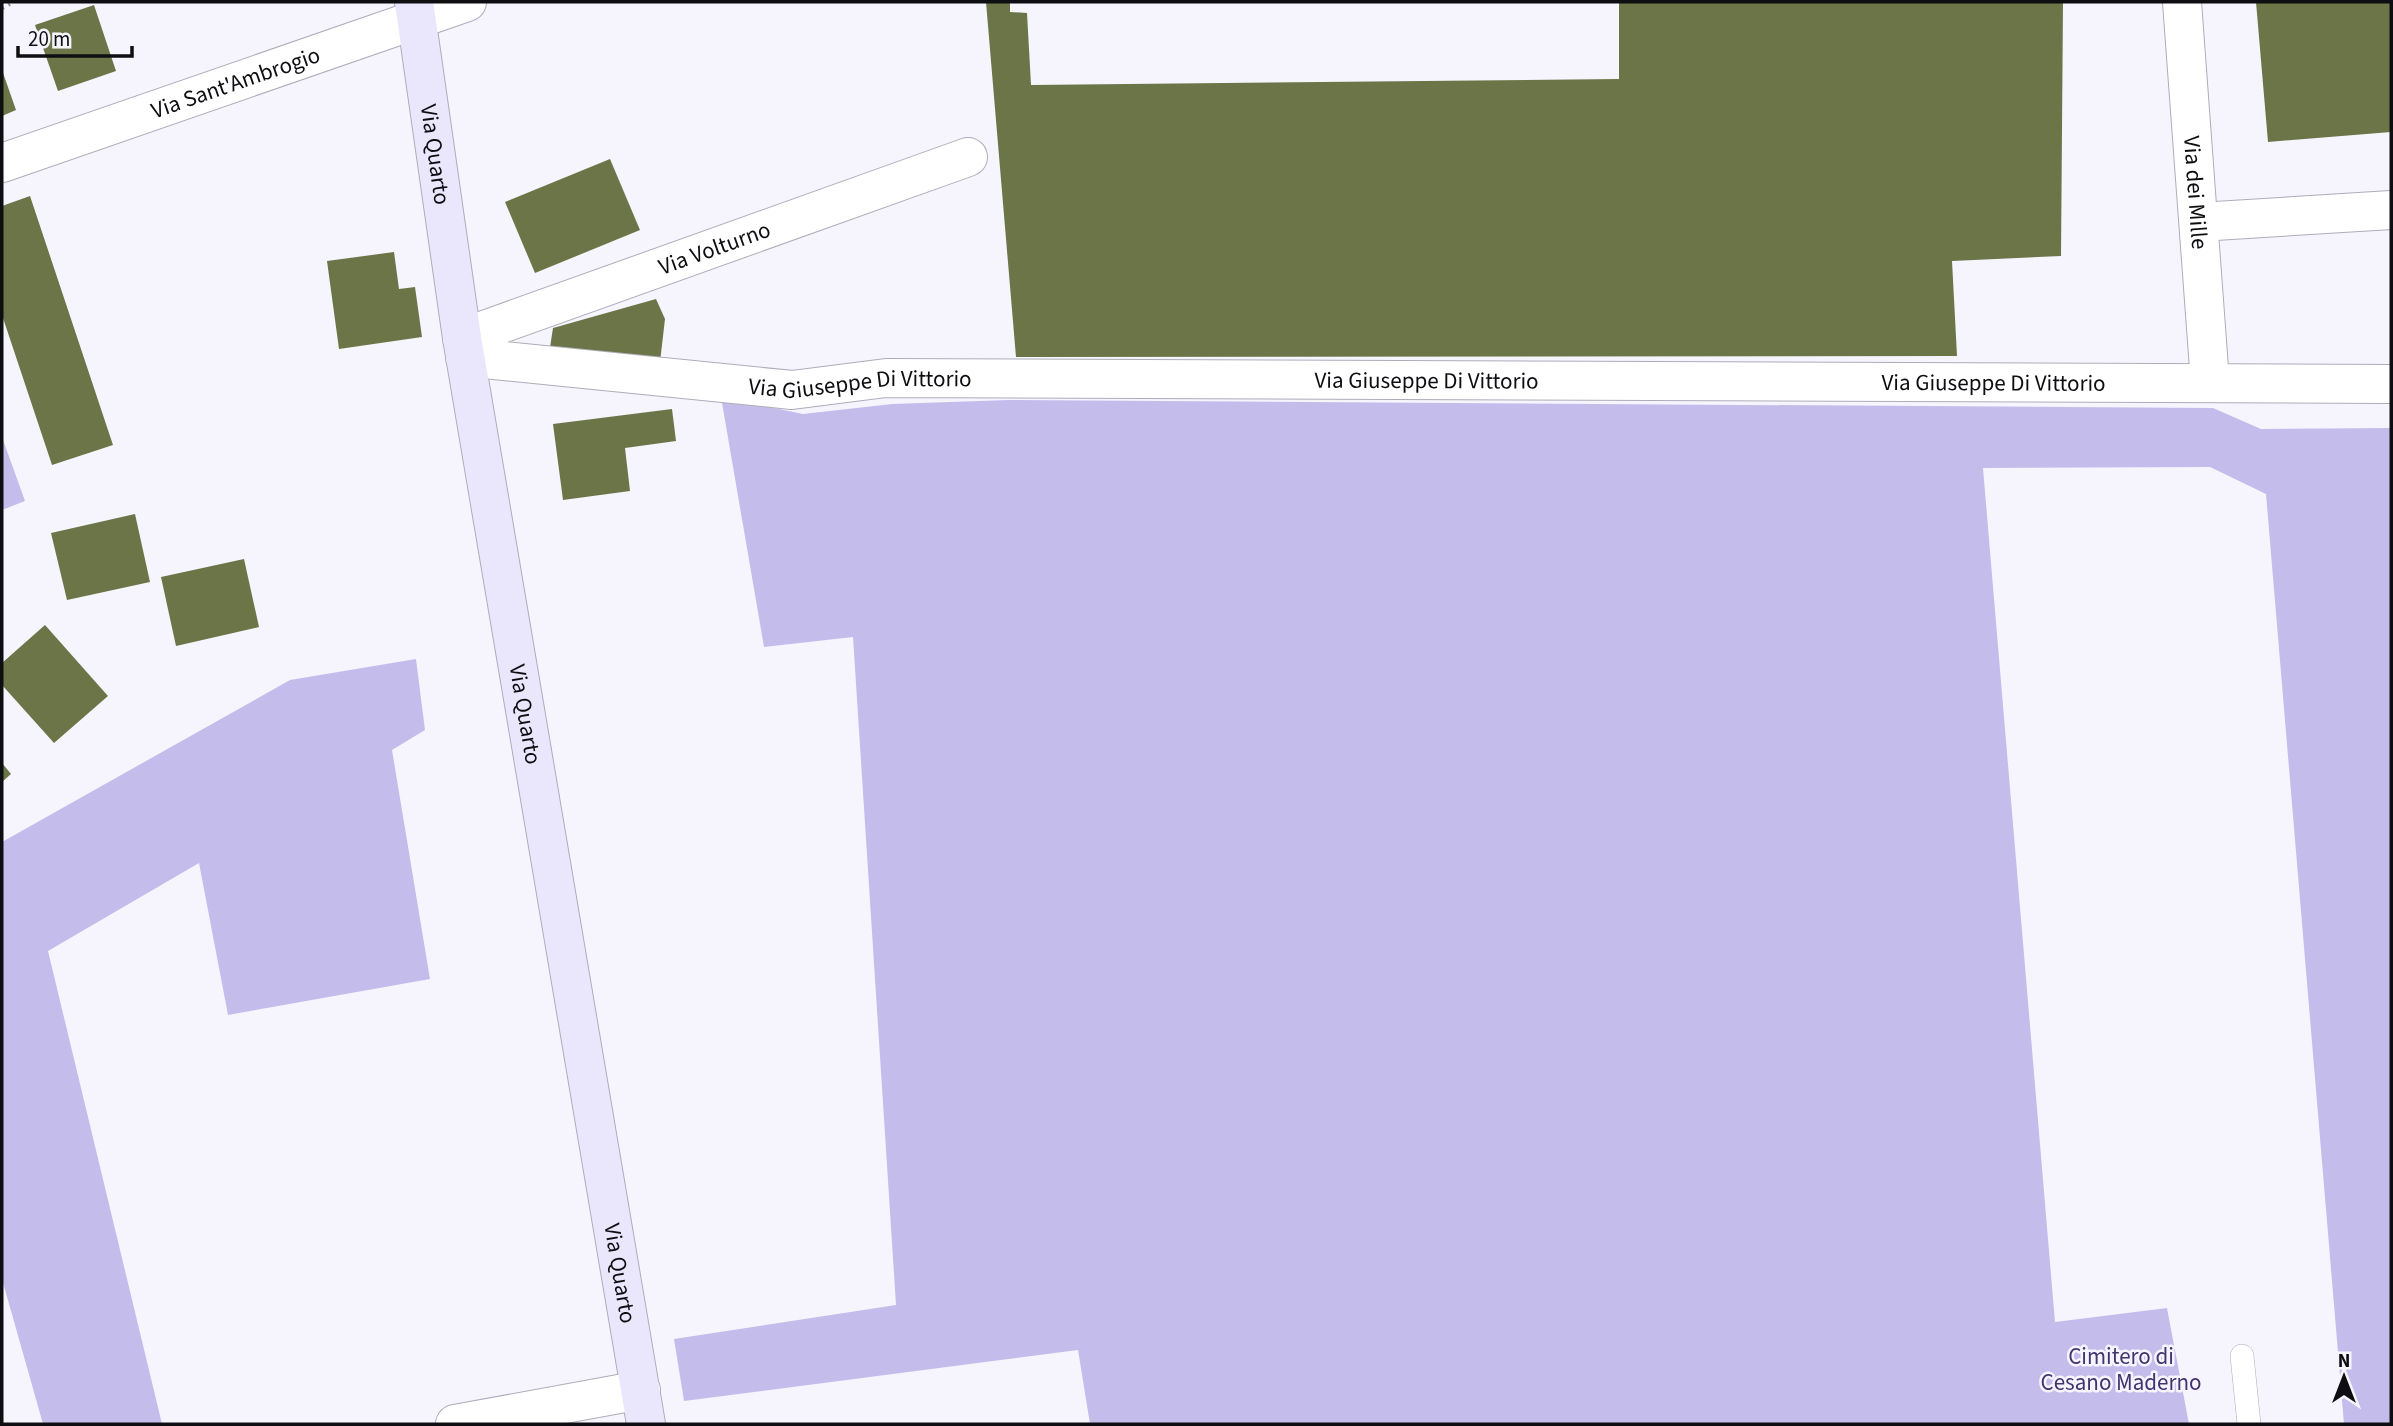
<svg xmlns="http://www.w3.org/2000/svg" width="2393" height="1426" font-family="'Source Sans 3',sans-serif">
	<rect width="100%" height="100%" fill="#f6f5fe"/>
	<g fill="#c4bdec">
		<polygon points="721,397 803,414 892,404 1008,400 2213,408 2261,429 2391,428 2391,1424 2344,1424 2266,494 2210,467 1983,468 2055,1322 2167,1308 2189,1424 1090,1424 1078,1350 684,1401 674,1339 896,1305 853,637 764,647"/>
		<polygon points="2,437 25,501 2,510"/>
		<polygon points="416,659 425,730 392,750 430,979 228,1015 199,863 48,951 162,1424 43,1424 2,1279 2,842 290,680"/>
	</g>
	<g fill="#6b7547">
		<polygon points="986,2 1010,2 1010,12 1027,13 1031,85 1619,79 1619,2 2063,2 2061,256 1952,261 1957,356 1016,357"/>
		<polygon points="2256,2 2391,2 2391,132 2268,142"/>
		<polygon points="94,5 116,71 58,91 35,25"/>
		<polygon points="2,70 16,110 2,116"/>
		<polygon points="610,159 640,230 535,273 505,202"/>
		<polygon points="30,196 113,445 52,465 2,315 2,206"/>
		<polygon points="394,252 399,289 415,287 422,337 339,349 327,261"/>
		<polygon points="656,299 665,319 660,362 549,354 553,328"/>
		<polygon points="672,409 676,441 625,448 630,491 563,500 553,424"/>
		<polygon points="135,514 150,582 67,600 51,533"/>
		<polygon points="244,559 259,627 176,646 161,577"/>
		<polygon points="45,625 108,696 54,743 2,685 2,663"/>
		<polygon points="2,763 11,774 2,782"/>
	</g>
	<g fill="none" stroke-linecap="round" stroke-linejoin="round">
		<g stroke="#aeacb9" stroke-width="24">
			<polyline id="lane" points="2242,1356 2249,1424"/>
		</g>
		<g stroke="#aeacb9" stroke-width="40">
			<g id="street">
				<path id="s1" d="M2182,2L2210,382"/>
				<path id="s2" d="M2,163L467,2"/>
				<polyline points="2199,222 2391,210"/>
				<path id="s3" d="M462,338L968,157"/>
				<path id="s4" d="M465,357L792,390L886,378L2391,384"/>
				<polyline points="455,1424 641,1390"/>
			</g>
		</g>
		<g stroke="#aeacb9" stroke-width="40">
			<g id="secondary">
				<path id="s5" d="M414,2L462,338L646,1424"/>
			</g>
		</g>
		<polyline stroke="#95949b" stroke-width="4.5" stroke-dasharray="2 5" stroke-linecap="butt" points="2,8 13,2"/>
		<use href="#lane" stroke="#fff" stroke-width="23"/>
		<use href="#street" stroke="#fff" stroke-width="38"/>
		<use href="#secondary" stroke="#eae6fc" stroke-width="38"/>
	</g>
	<g text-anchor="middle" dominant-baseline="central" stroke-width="5" stroke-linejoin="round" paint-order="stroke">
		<g font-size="23" fill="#0e0e12" stroke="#f6f5fe">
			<text stroke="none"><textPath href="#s2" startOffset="247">Via Sant'Ambrogio</textPath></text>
			<text stroke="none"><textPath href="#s5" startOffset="154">Via Quarto</textPath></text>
			<text stroke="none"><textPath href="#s1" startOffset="191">Via dei Mille</textPath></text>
			<text stroke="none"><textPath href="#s3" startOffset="268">Via Volturno</textPath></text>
			<text stroke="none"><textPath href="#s4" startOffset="964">Via Giuseppe Di Vittorio</textPath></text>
			<text stroke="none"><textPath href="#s4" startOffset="397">Via Giuseppe Di Vittorio</textPath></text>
			<text stroke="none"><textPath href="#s4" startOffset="1531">Via Giuseppe Di Vittorio</textPath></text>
			<text stroke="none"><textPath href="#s5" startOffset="721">Via Quarto</textPath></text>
			<text stroke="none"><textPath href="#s5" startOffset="1288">Via Quarto</textPath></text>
		</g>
		<g font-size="23" fill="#42346e" stroke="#f6f5fe">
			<text x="2121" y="1356">Cimitero di<tspan x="2121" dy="26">Cesano Maderno</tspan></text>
		</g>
	</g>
	<rect width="2393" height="1426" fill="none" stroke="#0e0e12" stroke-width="7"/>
	<g transform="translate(2344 1377)" stroke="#f6f5fe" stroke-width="5" paint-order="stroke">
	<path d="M0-5L12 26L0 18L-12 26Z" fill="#0e0e12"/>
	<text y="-10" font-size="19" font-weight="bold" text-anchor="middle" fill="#0e0e12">N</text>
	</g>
	<path d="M18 46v10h114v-10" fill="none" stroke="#0e0e12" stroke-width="3.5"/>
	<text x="28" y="46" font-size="21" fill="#0e0e12" stroke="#f6f5fe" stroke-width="5" paint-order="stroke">20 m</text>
</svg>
